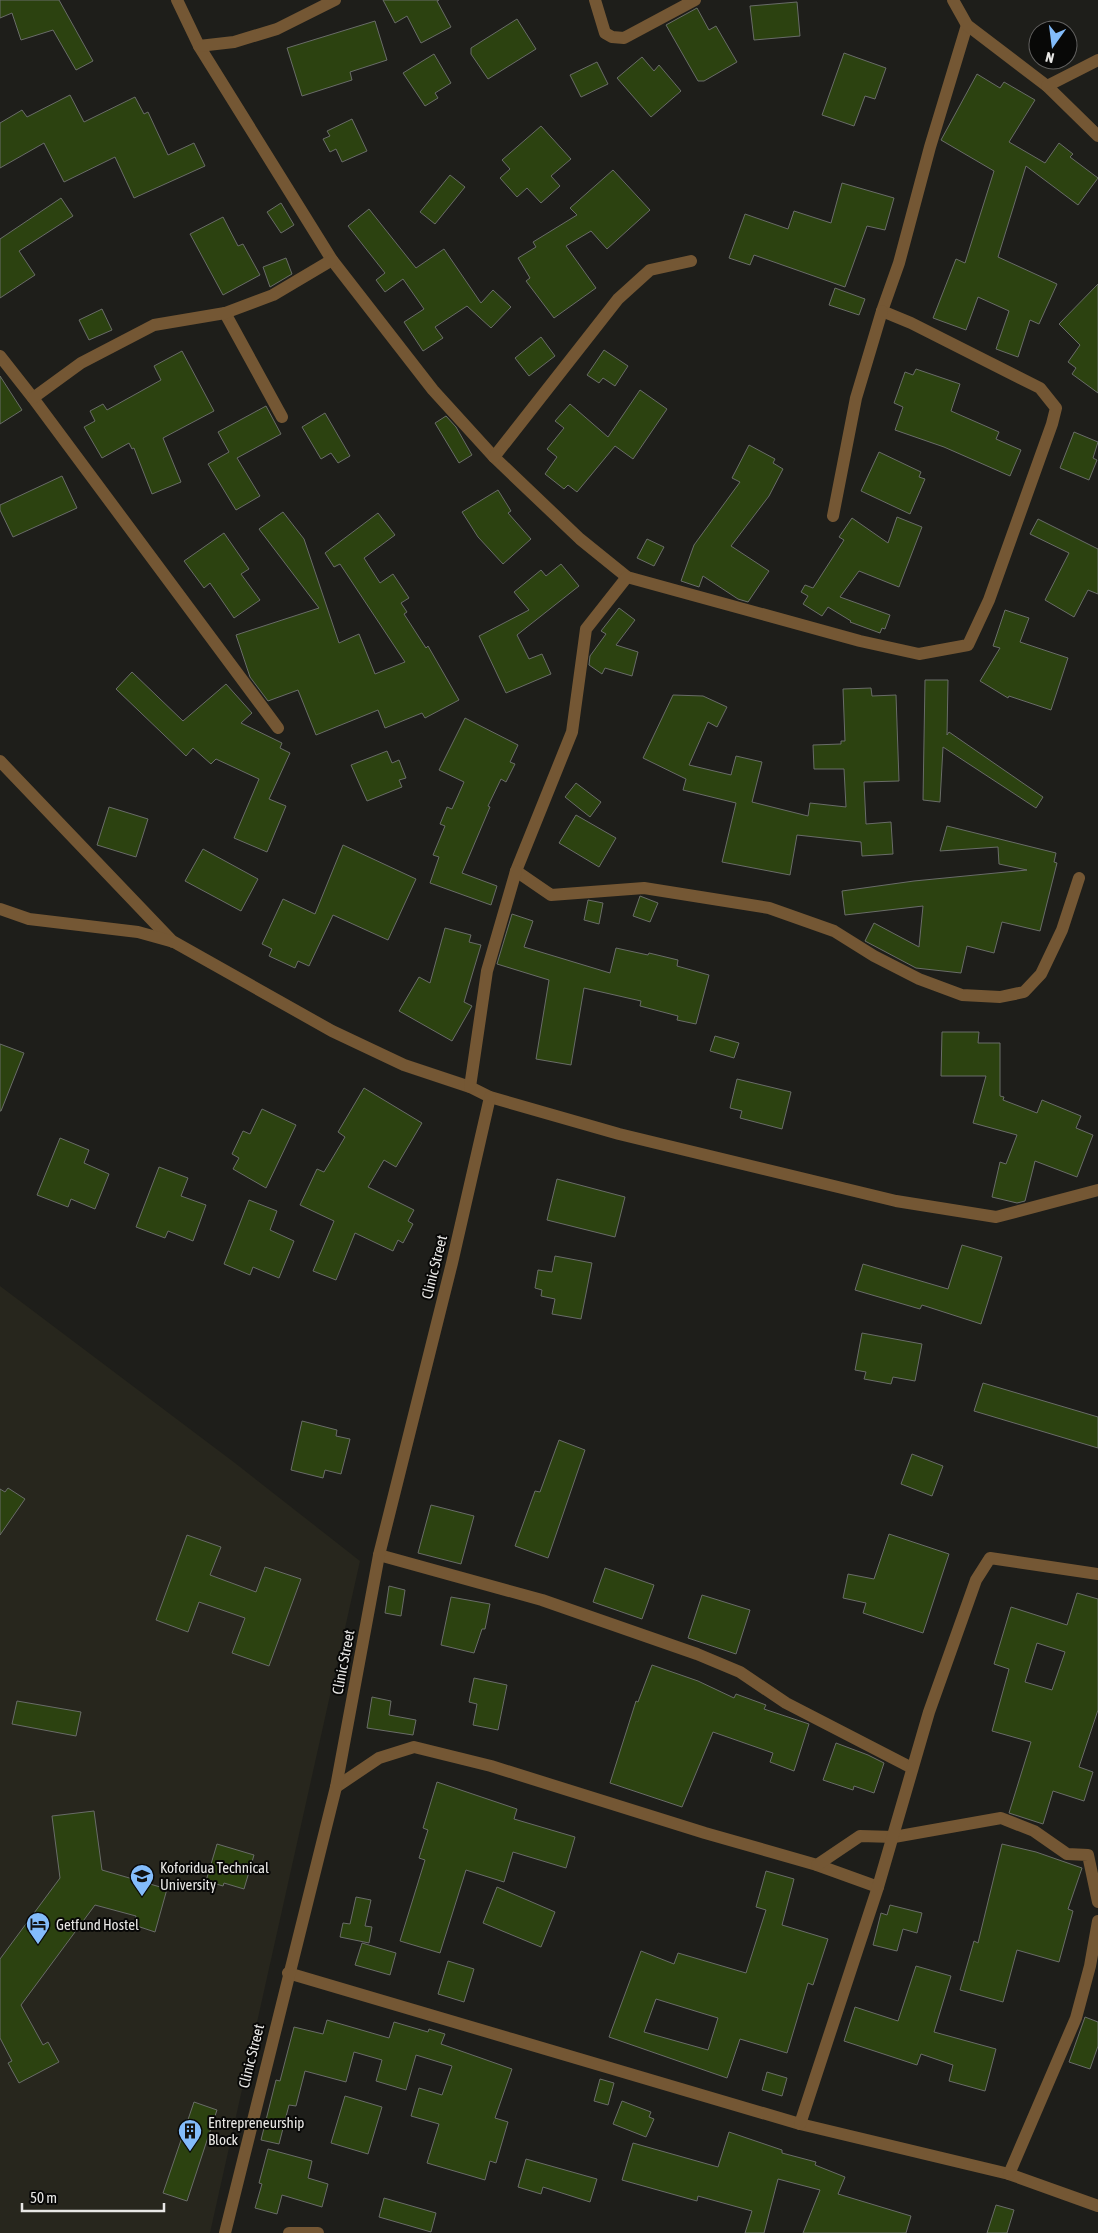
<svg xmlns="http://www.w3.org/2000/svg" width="1098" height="2233" font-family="'Asap Condensed',sans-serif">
	<rect width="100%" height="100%" fill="#1e1e1a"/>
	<polygon fill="#27261d" points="0,1286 235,1463 360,1561 210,2233 0,2233"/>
	<g fill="#2c4210" stroke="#696c68" fill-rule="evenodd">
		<polygon points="0,0 59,0 93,61 76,70 53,30 21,40 12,13 0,18"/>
		<polygon points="383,0 439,0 437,1 451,27 421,43 407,16 395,23"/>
		<polygon points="797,2 800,36 754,40 750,6"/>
		<polygon points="697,8 709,30 716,26 737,62 704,81 698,81 666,25"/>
		<polygon points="517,19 536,49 488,79 471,54 471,48"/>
		<polygon points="375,21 387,60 350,72 352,80 302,96 287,48"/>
		<polygon points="844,53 886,68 875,99 865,96 854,126 822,115"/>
		<polygon points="434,54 451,83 435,93 438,98 425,106 403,73"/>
		<polygon points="642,57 654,71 659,65 681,91 651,117 617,78"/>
		<polygon points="597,62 608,84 581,97 570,75"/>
		<polygon points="977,74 1000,88 1004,82 1035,100 1009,142 1045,163 1059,143 1073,154 1070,157 1098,178 1078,205 1026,166 998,257 1057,284 1039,324 1030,320 1018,357 996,349 1009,311 978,297 966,330 933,318 956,259 965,263 994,171 941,140"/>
		<polygon points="70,95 84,122 135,97 144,114 148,112 168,155 194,143 205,166 134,198 115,157 64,182 44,143 0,168 0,123 22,110 27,117"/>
		<polygon points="352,119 367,151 342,162 336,149 330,152 323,139 330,136 327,131"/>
		<polygon points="541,126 571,159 551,176 560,186 541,203 527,188 517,197 500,178 510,169 502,160"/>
		<polygon points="613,170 650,210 607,249 591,231 566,246 596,288 554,318 526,281 530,278 518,258 536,247 533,242 577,215 570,208"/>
		<polygon points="450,175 465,187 435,224 420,212"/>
		<polygon points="842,183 894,198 885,230 867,226 845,287 754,255 750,265 729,258 745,214 788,229 794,211 831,223"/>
		<polygon points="61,198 73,216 19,251 35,275 0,298 0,239"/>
		<polygon points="281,203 294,225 281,233 267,212"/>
		<polygon points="369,209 416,268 444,249 481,303 493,290 511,307 491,328 467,306 435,327 443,338 423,351 404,322 424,309 403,279 385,292 376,280 385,273 348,226"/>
		<polygon points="223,217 238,246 243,244 260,275 223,295 190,234"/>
		<polygon points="286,258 292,274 270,287 263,267"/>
		<polygon points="1098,284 1098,393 1072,374 1076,368 1068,362 1080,345 1059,324"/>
		<polygon points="835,288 865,299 859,315 829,305"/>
		<polygon points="102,309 112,330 89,340 79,320"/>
		<polygon points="541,337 555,356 529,376 515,358"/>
		<polygon points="604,350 628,366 615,386 603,378 599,383 587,375"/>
		<polygon points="182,351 214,411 163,438 181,482 152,494 134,448 132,449 129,443 102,458 84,427 95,421 90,411 103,404 107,410 161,380 154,366"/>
		<polygon points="916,369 960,384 951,411 999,432 996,439 1021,450 1010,476 944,447 895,430 903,407 894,403 905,372 913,375"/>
		<polygon points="0,376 22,410 0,424"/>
		<polygon points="640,390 667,409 633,459 615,446 577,492 568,485 564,489 545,474 557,457 547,449 564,428 555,421 570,404 608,437"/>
		<polygon points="266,406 281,434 237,458 260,496 236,510 208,464 229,452 218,432"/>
		<polygon points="325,413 350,456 338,463 331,453 321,459 302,427"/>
		<polygon points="446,416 456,427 472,455 459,463 435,423"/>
		<polygon points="1074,432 1098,442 1093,458 1097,460 1089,480 1060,468"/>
		<polygon points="749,445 775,459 773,463 783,469 769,496 731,546 769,571 748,602 738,599 703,576 699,587 681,581 694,545 740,482 732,478"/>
		<polygon points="879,452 921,472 919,477 925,479 910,514 861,491"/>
		<polygon points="62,476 77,508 13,537 0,510 0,505"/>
		<polygon points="498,490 511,511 508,513 531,539 503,564 478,537 462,512"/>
		<polygon points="283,512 304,539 339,643 359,634 375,674 405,662 340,564 334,567 325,553 378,513 395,535 364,558 380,583 393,574 409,598 401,603 407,612 404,614 426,648 428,646 459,700 425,718 422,713 385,728 378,710 316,735 298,690 268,701 250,677 236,635 319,608 259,529"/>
		<polygon points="897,517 922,527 899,587 859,571 840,597 890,615 885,629 882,628 880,633 850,622 851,621 828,607 822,616 803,604 808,596 801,592 805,585 813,588 844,540 839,537 852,518 888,543"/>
		<polygon points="1038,519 1098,549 1098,594 1088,590 1074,617 1045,600 1069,553 1030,534"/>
		<polygon points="224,533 249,569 241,574 260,600 234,618 210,583 204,588 184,561"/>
		<polygon points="647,539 664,547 654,566 637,558"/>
		<polygon points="561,564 579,586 517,635 529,659 542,654 551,674 506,693 479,636 529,610 514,592 541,570 546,576"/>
		<polygon points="619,608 635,620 616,645 638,652 632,676 605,668 602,674 589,665 590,656 606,634 601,631"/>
		<polygon points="1005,610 1029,618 1020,642 1068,658 1051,710 1009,696 1008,698 980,681 1000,648 993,646"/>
		<polygon points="132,672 183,721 226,684 252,713 241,723 282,743 280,748 290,753 269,799 286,806 267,852 234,838 259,779 216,759 211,764 193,748 186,756 116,689"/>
		<polygon points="925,680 948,680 947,735 949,732 1043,797 1036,808 943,747 940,802 923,800"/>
		<polygon points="871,688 872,696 896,695 899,781 864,782 866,824 891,822 893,854 862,856 861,842 797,835 790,875 722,862 736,803 683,790 686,779 643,758 673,695 703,696 727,707 717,727 708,722 689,765 731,775 736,756 762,762 752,802 808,816 810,803 846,807 844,769 814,769 813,745 841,744 841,741 845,741 843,689"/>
		<polygon points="465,718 518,745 510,762 515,764 506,782 501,779 488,806 490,807 462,873 497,886 491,905 430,883 439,857 433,855 445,826 440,824 447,807 452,809 464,782 439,770"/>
		<polygon points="387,751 392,763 399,760 406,778 399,780 402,787 367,801 351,765"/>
		<polygon points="576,783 601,802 590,817 565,797"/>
		<polygon points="109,807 148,819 136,857 97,845"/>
		<polygon points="576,815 616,838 599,867 559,843"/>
		<polygon points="947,826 1056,853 1054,862 1057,863 1040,931 1002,922 994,953 967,946 961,973 916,968 865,941 874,923 919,947 923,906 845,915 842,891 914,881 1027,870 999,864 998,847 940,851"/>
		<polygon points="343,845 416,879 388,940 333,915 309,966 298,961 295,968 269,956 272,949 262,944 283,899 315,914"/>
		<polygon points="203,849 258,879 241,911 185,881"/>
		<polygon points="640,896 658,903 650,922 633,916"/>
		<polygon points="588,900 603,903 599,924 584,920"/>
		<polygon points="512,914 533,921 524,947 610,973 616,948 648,955 649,953 678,960 677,966 709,975 696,1024 677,1020 678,1016 640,1006 641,1001 584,988 571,1065 536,1059 549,980 497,964"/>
		<polygon points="445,928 471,935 469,942 481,945 464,1002 472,1006 452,1041 399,1011 419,977 430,983"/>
		<polygon points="942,1032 979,1032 978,1043 1000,1043 1000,1096 1004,1097 1003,1100 1037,1113 1042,1100 1081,1116 1076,1128 1093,1135 1077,1177 1035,1161 1025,1201 1017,1203 992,1197 1000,1162 1006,1164 1017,1135 973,1123 986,1076 941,1076"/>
		<polygon points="715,1036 739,1043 734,1058 710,1051"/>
		<polygon points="0,1044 24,1053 1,1111 0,1111"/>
		<polygon points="737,1079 791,1092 782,1129 740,1118 742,1111 730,1108"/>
		<polygon points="364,1088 422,1123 396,1167 384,1160 368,1187 414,1210 408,1221 413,1224 403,1243 398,1240 393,1251 355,1233 336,1280 313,1271 334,1221 300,1205 317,1169 324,1172 345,1137 338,1132"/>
		<polygon points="262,1109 296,1125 266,1188 233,1169 239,1158 232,1154 243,1131 250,1134"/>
		<polygon points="60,1138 89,1150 84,1163 109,1174 95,1209 71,1199 68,1207 37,1195"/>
		<polygon points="159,1167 188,1178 181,1196 206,1205 193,1241 168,1231 165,1238 136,1227"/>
		<polygon points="557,1179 625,1197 615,1237 547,1220"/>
		<polygon points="249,1200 277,1211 270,1230 294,1241 279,1278 253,1267 250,1275 224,1264"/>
		<polygon points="962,1245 1002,1257 981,1324 922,1305 920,1309 855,1290 863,1264 948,1289"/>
		<polygon points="555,1256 592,1263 581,1319 552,1314 555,1299 541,1296 542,1290 535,1288 538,1270 552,1272"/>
		<polygon points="862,1333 922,1344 915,1381 893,1377 891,1384 864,1379 866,1372 855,1370"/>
		<polygon points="983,1383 1098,1417 1098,1448 974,1411"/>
		<polygon points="302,1421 337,1430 336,1436 350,1439 341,1474 325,1470 323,1478 291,1470"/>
		<polygon points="559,1440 585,1450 548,1558 515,1546 535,1491 540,1492"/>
		<polygon points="912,1454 943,1466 932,1496 901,1484"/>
		<polygon points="8,1488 25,1499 0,1535 0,1489 5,1492"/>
		<polygon points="431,1505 474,1516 461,1564 418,1553"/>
		<polygon points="889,1534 949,1554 923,1633 863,1613 866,1603 843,1598 848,1574 874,1579"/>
		<polygon points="187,1535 221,1547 210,1575 256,1592 265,1567 301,1579 269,1666 232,1653 245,1618 199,1602 188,1632 156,1620"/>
		<polygon points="605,1568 654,1585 642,1619 593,1602"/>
		<polygon points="389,1586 405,1590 401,1616 385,1613"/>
		<path d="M1077,1593L1098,1599V1710L1079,1767L1093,1772L1084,1801L1053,1791L1043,1824L1009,1813L1031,1742L992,1731L1009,1669L994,1664L1011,1607L1067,1625ZM1037,1643L1065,1652L1052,1690L1025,1682Z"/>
		<polygon points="702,1595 750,1610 736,1654 688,1638"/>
		<polygon points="451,1597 490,1604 485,1629 482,1629 474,1653 441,1645"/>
		<polygon points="652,1665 698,1681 734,1698 736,1694 766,1705 764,1709 809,1724 794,1771 770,1762 773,1753 713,1732 682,1807 610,1783 636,1701 638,1702"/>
		<polygon points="474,1678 507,1685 498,1730 473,1725 477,1704 469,1702"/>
		<polygon points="372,1697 391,1701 389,1715 416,1720 413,1735 367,1728"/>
		<polygon points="17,1701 81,1712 76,1736 12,1724"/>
		<polygon points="836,1743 868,1755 884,1763 874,1793 854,1786 853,1790 823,1780"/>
		<polygon points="437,1782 517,1809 514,1819 575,1837 566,1868 513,1852 504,1882 466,1870 440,1953 400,1941 425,1860 419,1858 428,1830 423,1828"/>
		<polygon points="94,1811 102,1870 167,1889 155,1932 134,1925 136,1916 95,1905 21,2005 43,2045 48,2042 59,2062 19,2083 8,2063 12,2061 0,2038 0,1959 60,1878 52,1816"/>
		<polygon points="217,1844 254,1855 244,1889 224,1883 223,1886 206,1881"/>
		<polygon points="1002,1844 1036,1852 1082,1868 1068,1909 1073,1911 1059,1962 1017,1950 1003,2002 960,1990 974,1941 978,1943"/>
		<path d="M766,1871L794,1879L782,1925L828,1939L813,1985L808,1983L787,2053L740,2039L727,2078L609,2037L641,1951L674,1964L678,1953L746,1973L766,1910L756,1907ZM656,1999L718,2018L708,2050L644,2032Z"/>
		<polygon points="497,1887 555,1912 541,1947 483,1923"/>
		<polygon points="356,1897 371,1900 365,1926 372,1927 369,1943 340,1937 343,1923 350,1924"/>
		<polygon points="890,1905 922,1913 917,1933 903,1929 897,1951 873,1945 881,1913 887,1915"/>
		<polygon points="362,1943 396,1953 390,1975 355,1965"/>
		<polygon points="448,1961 474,1969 464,2002 438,1994"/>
		<polygon points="916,1966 951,1976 934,2032 996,2049 985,2091 949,2081 953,2065 921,2054 917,2065 844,2041 855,2007 898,2021"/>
		<polygon points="1085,2017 1098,2022 1098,2046 1090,2069 1069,2062"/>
		<polygon points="327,2020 389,2038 394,2022 428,2032 429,2029 445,2034 441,2044 512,2069 495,2118 508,2122 496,2163 490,2161 485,2180 427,2163 439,2124 411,2116 419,2088 442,2095 452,2066 416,2055 406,2090 376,2081 382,2060 354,2052 346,2082 305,2071 296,2106 289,2105 279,2144 261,2140 276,2080 280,2081 294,2027 323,2034"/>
		<polygon points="767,2072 787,2078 782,2096 762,2090"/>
		<polygon points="600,2079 614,2083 608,2105 594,2101"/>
		<polygon points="345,2096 382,2107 368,2154 331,2143"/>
		<polygon points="622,2101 651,2112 649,2117 654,2119 646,2137 613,2124"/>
		<polygon points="194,2102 217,2110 187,2201 163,2193"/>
		<polygon points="729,2132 782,2150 782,2153 816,2162 815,2165 845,2177 838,2194 911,2216 906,2233 803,2233 820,2190 778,2179 764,2233 745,2233 752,2211 698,2196 697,2201 622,2180 633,2143 718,2167"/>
		<polygon points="268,2149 312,2161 308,2178 328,2184 322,2207 282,2195 277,2214 255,2208 262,2184 259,2183"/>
		<polygon points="526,2159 597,2179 590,2202 543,2187 541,2194 518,2187"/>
		<polygon points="384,2198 436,2213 431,2232 379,2217"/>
		<polygon points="996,2205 1014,2210 1007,2233 987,2233"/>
	</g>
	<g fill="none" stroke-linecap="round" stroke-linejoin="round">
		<g stroke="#745734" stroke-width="12">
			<polyline points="177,0 199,46 332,260 433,390 494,457 580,539 627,577 860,641 919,654 968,645 989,600 1052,424 1056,408 1040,388 911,323 882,311 899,263 930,147 967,25"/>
			<polyline points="595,0 605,33 612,37 624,38 695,0"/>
			<polyline points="953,0 967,25 1047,86 1098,136"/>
			<polyline points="199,46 234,42 277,29 335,0"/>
			<polyline points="1047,86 1098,60"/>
			<polyline points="225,313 282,417"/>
			<polyline points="0,356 33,398 278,728"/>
			<polyline points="33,398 81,363 154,325 225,313 273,295 332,260"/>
			<polyline points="494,457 618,299 650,270 691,261"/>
			<polyline points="833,516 856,398 882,311"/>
			<polyline points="627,577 586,629 572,732 516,871 551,895 644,888 769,908 834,931 874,956 919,979 962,995 1000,997 1024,992 1041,974 1062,930 1079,878"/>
			<polyline points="0,761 173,942"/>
			<polyline points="0,909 29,919 138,932 174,942 332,1031 404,1065 470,1087 490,1097 619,1134 896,1201 996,1217 1098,1190"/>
			<polyline points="470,1087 487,971 516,871"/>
			<polyline points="379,1555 542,1600 697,1654 740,1672 786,1703 912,1768"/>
			<polyline points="336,1787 379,1758 414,1747 491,1766 705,1833 817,1865 878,1887"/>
			<polyline points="817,1865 860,1836 894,1837 1001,1818 1034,1831 1067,1854 1088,1855 1098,1902"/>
			<polyline points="288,1973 800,2124 1009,2174 1098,2206"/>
			<polyline points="800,2124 878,1887 929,1712 976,1580 990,1558 1098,1574"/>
			<polyline points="1009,2174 1076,2018 1090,1966 1098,1921"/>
			<polyline points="225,2233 336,1787 379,1555 452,1263 490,1097"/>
			<polyline points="289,2233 318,2233"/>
		</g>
	</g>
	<defs>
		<g id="school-pin" transform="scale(1.25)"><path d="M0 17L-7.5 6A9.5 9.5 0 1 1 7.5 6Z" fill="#83bcfb" stroke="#080807"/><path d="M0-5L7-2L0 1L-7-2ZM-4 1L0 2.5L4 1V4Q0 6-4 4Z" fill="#111"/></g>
		<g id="hotel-pin" transform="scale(1.25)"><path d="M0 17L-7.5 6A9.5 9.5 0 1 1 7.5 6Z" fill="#83bcfb" stroke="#080807"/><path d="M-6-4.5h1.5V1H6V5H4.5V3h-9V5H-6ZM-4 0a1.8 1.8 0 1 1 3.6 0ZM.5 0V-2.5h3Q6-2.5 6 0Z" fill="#111"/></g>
		<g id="building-pin" transform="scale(1.25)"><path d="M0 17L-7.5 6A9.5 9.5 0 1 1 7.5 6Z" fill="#83bcfb" stroke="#080807"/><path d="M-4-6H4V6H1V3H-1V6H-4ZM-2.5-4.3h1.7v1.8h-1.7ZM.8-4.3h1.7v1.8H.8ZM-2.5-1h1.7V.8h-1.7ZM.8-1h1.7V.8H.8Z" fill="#111"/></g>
	</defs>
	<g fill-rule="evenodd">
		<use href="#school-pin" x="142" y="1876"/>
		<use href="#hotel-pin" x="38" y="1924"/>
		<use href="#building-pin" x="190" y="2131"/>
	</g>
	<g text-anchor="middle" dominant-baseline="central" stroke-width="4" stroke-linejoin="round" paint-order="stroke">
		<g font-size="15" fill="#e8e7e5" stroke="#080807">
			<text transform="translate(434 1267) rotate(-76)">Clinic Street</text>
			<text transform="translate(343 1662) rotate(-79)">Clinic Street</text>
			<text transform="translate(251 2056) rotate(-76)">Clinic Street</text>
		</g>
		<g font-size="15" fill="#e8e7e5" stroke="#080807" text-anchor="start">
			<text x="160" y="1867">Koforidua Technical<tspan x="160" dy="17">University</tspan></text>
			<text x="56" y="1924">Getfund Hostel</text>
			<text x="208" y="2122">Entrepreneurship<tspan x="208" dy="17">Block</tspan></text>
		</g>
	</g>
	<g transform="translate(1053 45) rotate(194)"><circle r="24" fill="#080807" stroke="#626160"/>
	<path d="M0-4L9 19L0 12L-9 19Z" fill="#83bcfb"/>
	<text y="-8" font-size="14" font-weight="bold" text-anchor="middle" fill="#e8e7e5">N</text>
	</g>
	<path d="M22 2203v8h142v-8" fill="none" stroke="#e8e7e5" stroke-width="2.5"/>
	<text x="30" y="2203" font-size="15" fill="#e8e7e5" stroke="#080807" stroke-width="4" paint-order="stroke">50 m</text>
</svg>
